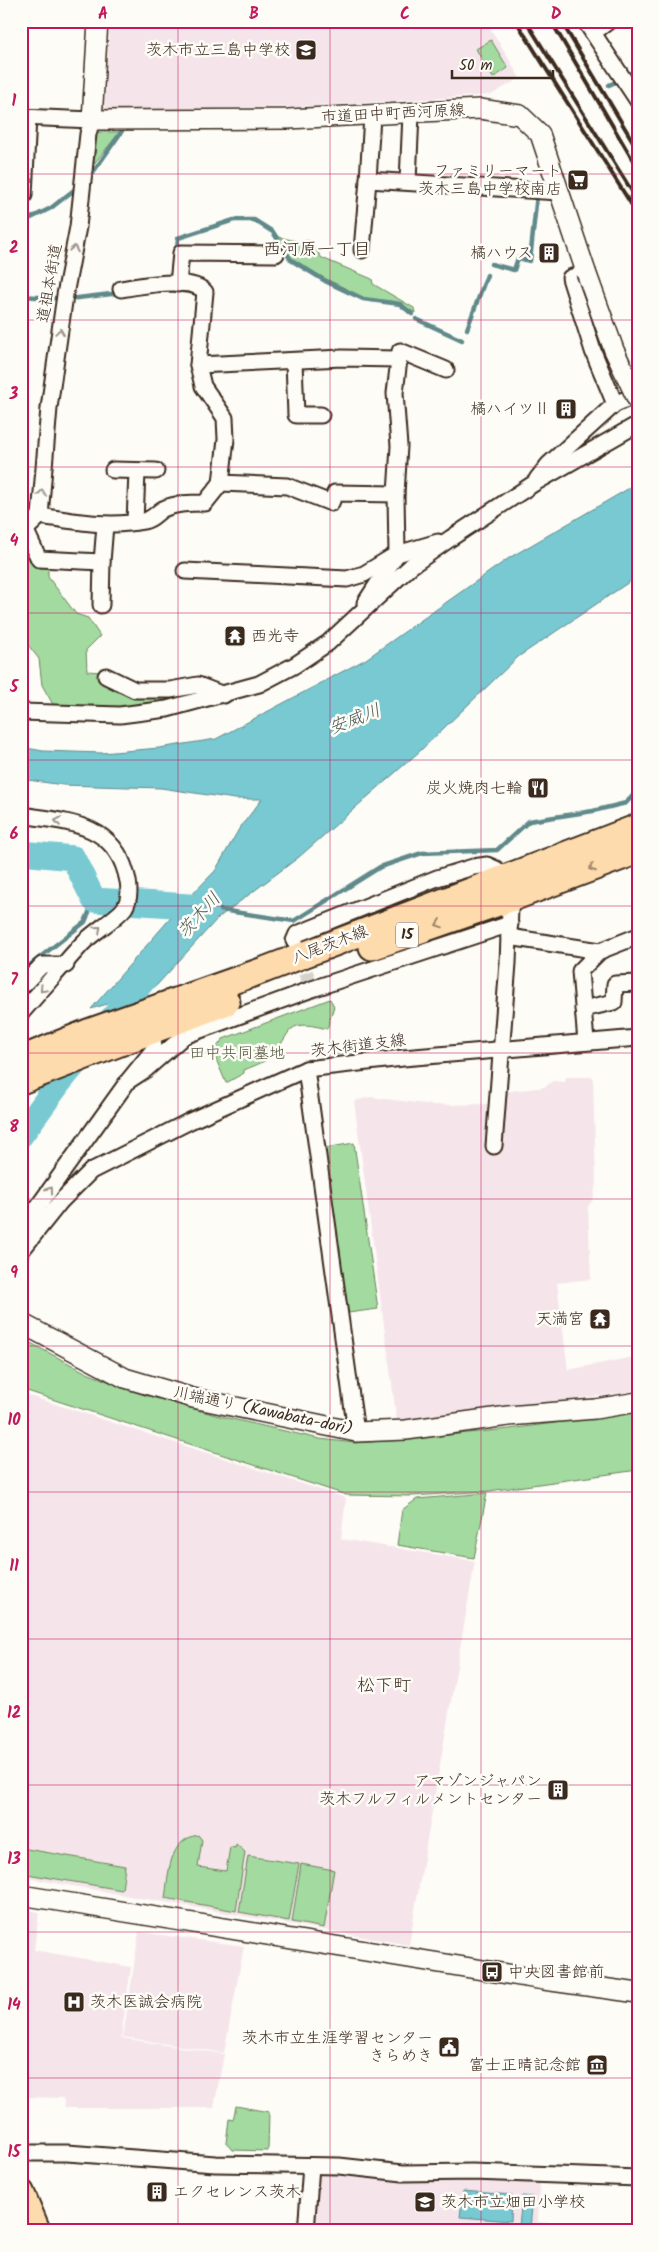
<svg xmlns="http://www.w3.org/2000/svg" width="659" height="2252" font-family="Kalam,'Klee One',sans-serif">
	<rect width="100%" height="100%" fill="#fdfcf7"/>
	<filter id="ink" filterUnits="userSpaceOnUse"><feTurbulence type="fractalNoise" baseFrequency=".02" numOctaves="2"/><feDisplacementMap in="SourceGraphic" scale="10" xChannelSelector="R" yChannelSelector="G"/><feConvolveMatrix kernelMatrix="1 2 1 2 8 2 1 2 1" color-interpolation-filters="sRGB"/></filter>
	<g filter="url(#ink)">
		<g fill="#f5e5ea">
			<polygon points="110,21 486,21 520,78 491,95 297,107 104,110"/>
			<polygon points="566,1077 593,1077 596,1183 593,1200 588,1206 591,1279 557,1283 568,1370 638,1356 638,1391 397,1422 354,1101 370,1097 433,1105 490,1104 493,1093 545,1087 553,1081 565,1082"/>
			<polygon points="21,1393 346,1498 341,1539 475,1561 409,1945 21,1877"/>
			<polygon points="21,1909 39,1912 34,1950 131,1967 121,2038 224,2054 214,2108 65,2108 63,2098 21,2097"/>
			<polygon points="139,1932 244,1946 224,2053 123,2037"/>
			<polygon points="322,2170 540,2181 538,2222 603,2227 603,2231 309,2231 313,2175"/>
		</g>
		<g fill="#a2da9f" stroke="#6e825e">
			<polygon points="491,40 508,68 493,78 476,49"/>
			<polygon points="99,132 120,132 89,170 91,140"/>
			<polygon points="278,237 301,242 308,240 322,258 372,279 373,284 414,308 415,313 397,302 365,298 322,277 290,257"/>
			<polygon points="21,538 48,565 48,577 76,614 88,618 100,636 86,650 87,671 100,672 101,680 207,695 149,709 55,708 42,685 39,659 21,636"/>
			<path d="M330,999L334,1006L327,1029C279,1016 295,1038 266,1060C260,1064 251,1067 244,1070V1073L226,1083L213,1052L223,1039Z"/>
			<polygon points="354,1143 378,1309 348,1313 325,1148"/>
			<polygon points="21,1338 87,1373 135,1392 219,1416 320,1439 355,1443 398,1440 509,1429 638,1412 638,1470 489,1491 412,1496 346,1495 21,1389"/>
			<polygon points="487,1493 474,1558 397,1545 402,1510 417,1499"/>
			<path d="M198,1835L202,1840L198,1867L226,1871L230,1847L235,1848L236,1844L245,1852L236,1911L165,1898C169,1873 168,1840 198,1835Z"/>
			<polygon points="21,1848 125,1866 122,1890 21,1873"/>
			<polygon points="248,1856 299,1864 289,1921 239,1912"/>
			<polygon points="301,1864 334,1870 324,1928 292,1922"/>
			<polygon points="236,2106 269,2112 268,2151 232,2150 226,2143 229,2119 233,2120"/>
		</g>
		<g fill="#78c9d2" stroke="#60898a">
			<polygon points="638,483 638,576 518,657 420,751 299,857 218,918 157,985 153,988 152,984 123,994 123,999 91,1009 181,906 215,871 239,829 262,799 235,799 161,788 63,785 21,779 21,747 43,751 102,753 159,748 216,739 366,659 509,558"/>
			<polygon points="463,2191 512,2195 511,2221 460,2217"/>
			<polygon points="522,2196 533,2197 530,2228 519,2227"/>
		</g>
		<g fill="none" stroke-linecap="round" stroke-linejoin="round">
			<g stroke="#60898a" stroke-width="4.5">
				<polyline points="609,85 638,72"/>
				<polyline points="89,178 122,131"/>
				<polyline points="21,223 51,208 79,186"/>
				<polyline points="177,251 178,238 234,220 254,220 273,232 291,260 327,282 363,299 400,304 412,314"/>
				<polyline points="491,264 514,270 518,258 530,261 537,194"/>
				<polyline points="21,296 69,299 120,293"/>
				<polyline points="416,319 462,340"/>
				<polyline points="467,329 487,275"/>
				<polyline points="221,910 294,921 380,867 422,853 497,850 529,821 593,811 626,803 638,790"/>
				<polyline points="21,972 85,922 94,900"/>
			</g>
			<g stroke="#78c9d2" stroke-width="25">
				<polyline points="21,853 73,858 94,900 205,907"/>
				<polyline points="21,1135 59,1083 157,964"/>
			</g>
			<polyline stroke="#d6d2cc" stroke-width="15" stroke-dasharray="15 8" stroke-linecap="butt" points="297,951 312,989"/>
			<g stroke="#3b2a1e" stroke-width="19">
				<g id="minor">
					<polyline points="585,21 638,101"/>
					<polyline points="593,33 609,21"/>
					<polyline points="372,116 368,180 559,192"/>
					<polyline points="21,117 92,120 88,134 78,227 65,295 49,408 40,516 21,534"/>
					<polyline points="408,181 411,114"/>
					<polyline points="21,196 24,195 28,117"/>
					<polyline points="362,250 368,180"/>
					<polyline points="586,272 570,278 593,351 615,404"/>
					<polyline points="178,284 181,253 276,254"/>
					<polyline points="294,361 296,415 321,415"/>
					<polyline points="198,365 342,358 398,359"/>
					<polyline points="113,470 156,471"/>
					<polyline points="537,479 549,464 615,404 638,394"/>
					<polyline points="221,483 287,486 331,503 335,493 396,494"/>
					<path d="M40,516C74,521 109,528 144,521C153,519 156,513 163,509C176,503 191,503 205,503L221,483L226,439L225,418L203,386L198,365L205,292C193,276 138,286 121,289"/>
					<polyline points="135,522 137,472"/>
					<polyline points="26,531 39,559 102,562 105,525"/>
					<polyline points="185,571 347,579 364,574 397,554 438,542"/>
					<polyline points="365,603 397,554 396,494 399,446 395,393 400,351 446,370"/>
					<polyline points="101,605 102,562"/>
					<polyline points="106,676 135,690 170,690 198,685 224,695"/>
					<polyline points="21,712 120,715 167,709 259,684 295,665 328,643 411,566 451,538 533,484 638,424"/>
					<path d="M21,815C65,822 112,822 126,873C129,883 131,897 125,907C120,916 92,933 82,944C61,967 42,990 21,1013"/>
					<polyline points="509,937 600,951 638,936"/>
					<polyline points="294,941 297,934 437,878 473,867 487,865 496,869 505,879 510,908 508,963 494,1146"/>
					<polyline points="21,987 42,965 66,965"/>
					<polyline points="583,1009 614,1002 615,984 638,983"/>
					<polyline points="586,1042 580,971 600,951"/>
					<polyline points="306,1069 356,1432"/>
					<polyline points="128,1081 145,1070 184,1036 312,989 510,924"/>
					<polyline points="21,1230 128,1081 154,1049 153,1038 146,1033"/>
					<polyline points="21,1251 60,1202 91,1171 190,1121 306,1069 403,1058 638,1038"/>
					<polyline points="21,2153 67,2153 215,2164 339,2166 403,2173 472,2172 638,2178"/>
					<polyline points="306,2231 311,2166"/>
				</g>
			</g>
			<g stroke="#3b2a1e" stroke-width="22">
				<g id="tertiary">
					<polyline points="98,21 92,120 288,119 480,109 520,115 540,134 586,272"/>
					<polyline points="21,1323 125,1378 193,1398 356,1432 406,1430 508,1416 595,1409 638,1402"/>
					<polyline points="21,1895 544,1980 638,1993"/>
				</g>
			</g>
			<g stroke="#3b2a1e" stroke-width="29">
				<g id="primary">
					<polyline points="372,947 510,899 638,851"/>
					<polyline points="21,1059 88,1032 264,970 638,827"/>
					<polyline points="21,1081 227,1002"/>
				</g>
			</g>
			<g stroke="#3b2a1e" stroke-width="30">
				<polyline id="trunk" points="21,2193 37,2231"/>
			</g>
			<use href="#minor" stroke="#fdfcf7" stroke-width="15"/>
			<use href="#tertiary" stroke="#fdfcf7" stroke-width="19"/>
			<use href="#primary" stroke="#fedbac" stroke-width="25"/>
			<use href="#trunk" stroke="#fedbac" stroke-width="26"/>
			<g stroke="#3b2a1e" stroke-width="4">
				<polyline points="516,21 638,215"/>
				<polyline points="526,21 638,201"/>
				<polyline points="551,21 638,169"/>
				<polyline points="561,21 638,150"/>
			</g>
			<g stroke="#3b2a1e" stroke-width="22" stroke-linecap="butt">
				<polyline id="tertiary-bridge" points="586,272 614,350 638,401"/>
			</g>
			<use href="#tertiary-bridge" stroke="#fdfcf7" stroke-width="19"/>
		</g>
		<defs><path id="oneway-chevron" d="M-2-3.5L2.5 0L-2 3.5" fill="none" stroke-width="1.6" stroke-linecap="round" stroke-linejoin="round" transform="scale(1.25)"/></defs>
		<g stroke="#9c938a">
			<use href="#oneway-chevron" transform="translate(74 249) rotate(-79)"/>
			<use href="#oneway-chevron" transform="translate(60 332) rotate(-82)"/>
			<use href="#oneway-chevron" transform="translate(42 493) rotate(-84)"/>
			<use href="#oneway-chevron" transform="translate(58 821) rotate(-171)"/>
			<use href="#oneway-chevron" transform="translate(98 929) rotate(-41)"/>
			<use href="#oneway-chevron" transform="translate(43 989) rotate(133)"/>
			<use href="#oneway-chevron" transform="translate(50 1190) rotate(-54)"/>
		</g>
		<g stroke="#9c8265">
			<use href="#oneway-chevron" transform="translate(592 868) rotate(159)"/>
			<use href="#oneway-chevron" transform="translate(439 924) rotate(161)"/>
		</g>
	</g>
	<path fill="none" stroke="#c2185b" stroke-width="1" stroke-opacity="0.55" d="M178,21V2231M330,21V2231M481,21V2231M21,174H638M21,320H638M21,467H638M21,613H638M21,760H638M21,906H638M21,1053H638M21,1199H638M21,1346H638M21,1492H638M21,1639H638M21,1785H638M21,1932H638M21,2078H638"/>
	<defs>
		<g id="school-square" transform="scale(1.125)"><rect x="-9" y="-9" width="18" height="18" rx="4" fill="#3b2a1e" stroke="#fdfcf7"/><path d="M0-5L7-2L0 1L-7-2ZM-4 1L0 2.5L4 1V4Q0 6-4 4Z" fill="#fff"/></g>
		<g id="supermarket-square" transform="scale(1.125)"><rect x="-9" y="-9" width="18" height="18" rx="4" fill="#3b2a1e" stroke="#fdfcf7"/><path d="M-6-5.5h2.5l.6 2H6L4.5 2H-2.5L-4.4-4H-6ZM-1.5 3.2a1.3 1.3 0 1 0 .1 0ZM3 3.2a1.3 1.3 0 1 0 .1 0Z" fill="#fff"/></g>
		<g id="building-square" transform="scale(1.125)"><rect x="-9" y="-9" width="18" height="18" rx="4" fill="#3b2a1e" stroke="#fdfcf7"/><path d="M-4-6H4V6H1V3H-1V6H-4ZM-2.5-4.3h1.7v1.8h-1.7ZM.8-4.3h1.7v1.8H.8ZM-2.5-1h1.7V.8h-1.7ZM.8-1h1.7V.8H.8Z" fill="#fff"/></g>
		<g id="temple-square" transform="scale(1.125)"><rect x="-9" y="-9" width="18" height="18" rx="4" fill="#3b2a1e" stroke="#fdfcf7"/><path d="M0-6L5-2H3V0L6.5 2.5H4V6H1.5V3h-3V6H-4V2.5H-6.5L-3 0V-2H-5Z" fill="#fff"/></g>
		<g id="restaurant-square" transform="scale(1.125)"><rect x="-9" y="-9" width="18" height="18" rx="4" fill="#3b2a1e" stroke="#fdfcf7"/><path d="M-5-6h1v4h1v-4h1v4h1v-4h1v5L-1.5 .5V6h-2V.5L-5-1ZM5-6V6H3V1.5H1.5Q1.5-4 5-6Z" fill="#fff"/></g>
		<g id="bus-square" transform="scale(1.125)"><rect x="-9" y="-9" width="18" height="18" rx="4" fill="#3b2a1e" stroke="#fdfcf7"/><path d="M-5-6H5V4H4V6H2V4H-2V6H-4V4H-5ZM-3.5-4V0h7V-4ZM-3.5 1.2v1.5H-2V1.2ZM2 1.2v1.5H3.5V1.2Z" fill="#fff"/></g>
		<g id="hospital-square" transform="scale(1.125)"><rect x="-9" y="-9" width="18" height="18" rx="4" fill="#3b2a1e" stroke="#fdfcf7"/><path d="M-5-5h3v3.5h4V-5h3V5h-3V1.5h-4V5h-3Z" fill="#fff"/></g>
		<g id="civic-square" transform="scale(1.125)"><rect x="-9" y="-9" width="18" height="18" rx="4" fill="#3b2a1e" stroke="#fdfcf7"/><path d="M-.6-6.5H3V-4.5H.6V-3L4-1V1h2V6H-6V1h2V-1L-.6-3ZM-1.2 2.5V6h2.4V2.5Z" fill="#fff"/></g>
		<g id="museum-square" transform="scale(1.125)"><rect x="-9" y="-9" width="18" height="18" rx="4" fill="#3b2a1e" stroke="#fdfcf7"/><path d="M0-6L6-3V-2H-6V-3ZM-5-1h2V3h-2ZM-1-1h2V3h-2ZM3-1h2V3H3ZM-6 4H6V6H-6Z" fill="#fff"/></g>
	</defs>
	<g fill-rule="evenodd">
		<use href="#school-square" x="306" y="50"/>
		<use href="#supermarket-square" x="578" y="180"/>
		<use href="#building-square" x="549" y="253"/>
		<use href="#building-square" x="566" y="409"/>
		<use href="#temple-square" x="235" y="636"/>
		<use href="#restaurant-square" x="538" y="788"/>
		<use href="#temple-square" x="600" y="1319"/>
		<use href="#building-square" x="558" y="1790"/>
		<use href="#bus-square" x="492" y="1972"/>
		<use href="#hospital-square" x="74" y="2002"/>
		<use href="#civic-square" x="449" y="2047"/>
		<use href="#museum-square" x="597" y="2065"/>
		<use href="#building-square" x="157" y="2192"/>
		<use href="#school-square" x="425" y="2202"/>
	</g>
	<g text-anchor="middle" dominant-baseline="central" stroke-width="5" stroke-linejoin="round" paint-order="stroke">
		<rect fill="#fdfcf7" stroke="#75695f" stroke-width="1" x="396" y="922.5" width="22" height="25" rx="4"/>
		<g font-size="15" font-weight="bold" fill="#3b2a1e">
			<text x="407" y="935">15</text>
		</g>
		<g font-size="16" fill="#3b2a1e" stroke="#fdfcf7" text-anchor="end">
			<text x="290" y="50">茨木市立三島中学校</text>
			<text x="562" y="171">ファミリーマート<tspan x="562" dy="18">茨木三島中学校南店</tspan></text>
			<text x="533" y="253">橘ハウス</text>
			<text x="550" y="409">橘ハイツⅡ</text>
			<text x="251" y="636" text-anchor="start">西光寺</text>
			<text x="522" y="788">炭火焼肉七輪</text>
			<text x="584" y="1319">天満宮</text>
			<text x="542" y="1781">アマゾンジャパン<tspan x="542" dy="18">茨木フルフィルメントセンター</tspan></text>
			<text x="508" y="1972" text-anchor="start">中央図書館前</text>
			<text x="90" y="2002" text-anchor="start">茨木医誠会病院</text>
			<text x="433" y="2038">茨木市立生涯学習センター<tspan x="433" dy="18">きらめき</tspan></text>
			<text x="581" y="2065">富士正晴記念館</text>
			<text x="173" y="2192" text-anchor="start">エクセレンス茨木</text>
			<text x="441" y="2202" text-anchor="start">茨木市立畑田小学校</text>
		</g>
		<g font-size="16" fill="#3b2a1e" stroke="#fdfcf7">
			<text transform="translate(393 114) rotate(-3)">市道田中町西河原線</text>
			<text transform="translate(50 283) rotate(-80)">道祖本街道</text>
			<text transform="translate(330 945) rotate(-21)">八尾茨木線</text>
			<text transform="translate(358 1046) rotate(-7)">茨木街道支線</text>
			<text transform="translate(263 1411) rotate(12)">川端通り (Kawabata-dori)</text>
		</g>
		<g font-size="16" fill="#55563e" stroke="#fdfcf7">
			<text x="237" y="1053">田中共同墓地</text>
		</g>
		<g font-size="18" fill="#3b2a1e" stroke="#fdfcf7">
			<text x="317" y="250">西河原一丁目</text>
			<text x="384" y="1686">松下町</text>
		</g>
		<g font-size="18" font-style="italic" fill="#4d5a54" stroke="#fdfcf7">
			<text transform="translate(355 720) rotate(-21)">安威川</text>
			<text transform="translate(200 916) rotate(-48)">茨木川</text>
		</g>
	</g>
	<rect width="659" height="2252" fill="none" stroke="#fdfcf7" stroke-width="55"/>
	<path d="M452 70v8h101v-8" fill="none" stroke="#3b2a1e" stroke-width="2.5"/>
	<text x="459" y="70" font-size="15" fill="#3b2a1e" stroke="#fdfcf7" stroke-width="4" paint-order="stroke">50 m</text>
	<rect x="28" y="28" width="604" height="2196" fill="none" stroke="#c2185b" stroke-width="2"/>
	<g font-size="16" text-anchor="middle" font-weight="bold" fill="#c2185b">
		<text x="103" y="19">A</text>
		<text x="254" y="19">B</text>
		<text x="405" y="19">C</text>
		<text x="556" y="19">D</text>
		<text x="14" y="106">1</text>
		<text x="14" y="253">2</text>
		<text x="14" y="399">3</text>
		<text x="14" y="546">4</text>
		<text x="14" y="692">5</text>
		<text x="14" y="839">6</text>
		<text x="14" y="985">7</text>
		<text x="14" y="1132">8</text>
		<text x="14" y="1278">9</text>
		<text x="14" y="1425">10</text>
		<text x="14" y="1571">11</text>
		<text x="14" y="1718">12</text>
		<text x="14" y="1864">13</text>
		<text x="14" y="2010">14</text>
		<text x="14" y="2157">15</text>
	</g>
</svg>
